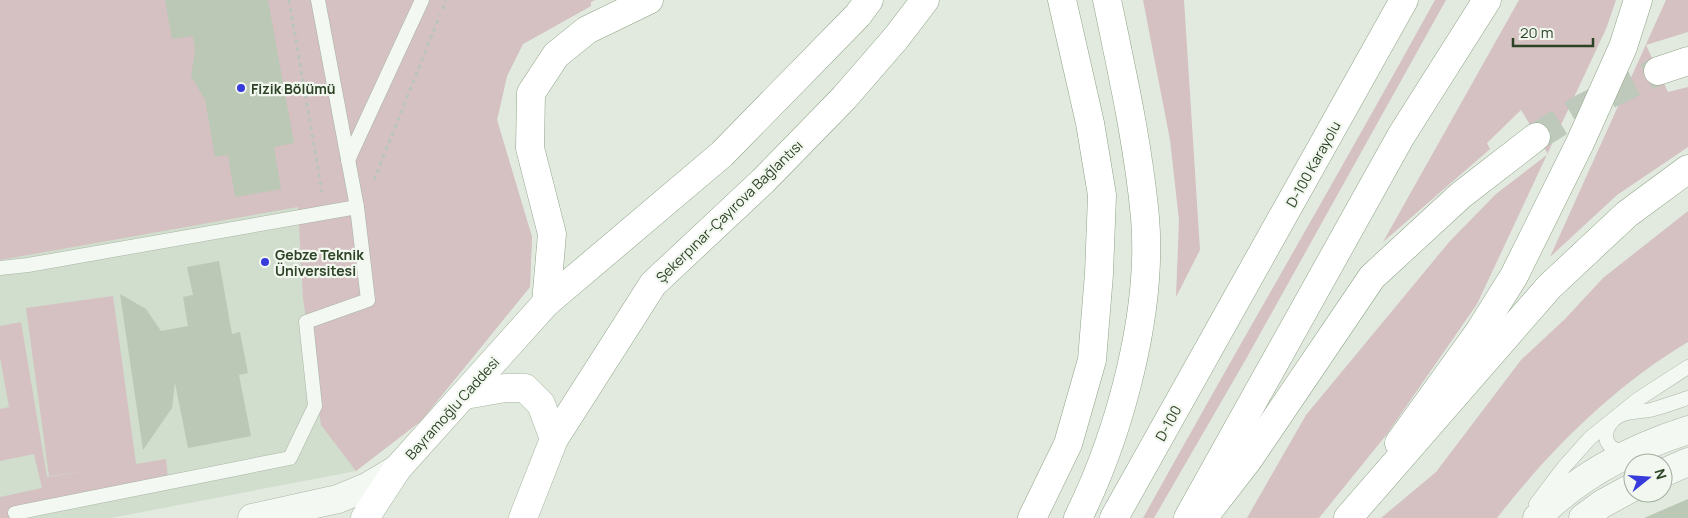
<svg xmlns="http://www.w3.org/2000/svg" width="1688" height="518" font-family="Manrope,sans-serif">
	<rect width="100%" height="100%" fill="#e2eae0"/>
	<polygon fill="#d1ddcd" points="0,0 595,0 591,2 591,6 523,44 507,76 497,120 532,237 530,287 421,421 356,471 111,518 0,518"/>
	<g fill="#d5c0c2">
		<polygon points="0,0 595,0 591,2 591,6 523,44 507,76 497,120 532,237 530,287 421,421 356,471 321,425 303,298 298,207 0,260"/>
		<polygon points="1143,0 1184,0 1200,250 1176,297 1179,220 1170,140"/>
		<path d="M1435,0H1446L1246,359L1154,518H1143C1239,345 1339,174 1435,0Z"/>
		<polygon points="1519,0 1616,0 1606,29 1477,304 1387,434 1319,518 1247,518 1306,415 1450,241 1496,194 1548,154 1521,110 1487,143 1490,149 1383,242"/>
		<polygon points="1666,0 1688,0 1688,32 1646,45 1668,92 1688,87 1688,147 1617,195 1550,257"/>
		<path d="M1688,211V342C1614,386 1550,450 1497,518H1381L1436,472L1521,360L1565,319L1603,278Z"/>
		<polygon points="113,296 136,464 166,459 168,479 8,509 10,518 0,518 0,497 42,488 34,454 0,461 0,409 9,407 0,357 0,326 21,322 47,477 81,472 49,476 26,308"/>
	</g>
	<g fill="#bbc8b6">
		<polygon points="165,0 268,0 294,143 274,147 281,189 235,197 228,155 215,157 205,100 191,76 195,51 193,36 172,39"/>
		<polygon points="219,261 232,334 240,332 248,373 239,375 251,436 188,448 175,383 172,408 143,450 120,294 146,309 161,331 188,326 183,297 193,295 187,267"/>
		<polygon points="1688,499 1688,518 1644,518"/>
	</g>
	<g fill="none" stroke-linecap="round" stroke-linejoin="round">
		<polyline stroke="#bec9bb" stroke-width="28" stroke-dasharray="28 14" stroke-linecap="butt" points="1536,137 1584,107 1658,71"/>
		<g stroke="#a8b5a4" stroke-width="15">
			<g id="service">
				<polyline points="348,160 422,0"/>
				<polyline points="0,268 28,265 357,207"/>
				<path d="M1627,452C1600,451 1601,426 1619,416C1628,411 1640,412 1650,410C1663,407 1675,402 1688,398"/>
				<polyline points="1536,504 1564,467 1590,438 1637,400 1688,367"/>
				<polyline points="15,513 290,458 315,406 306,322 368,300 357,207 318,0"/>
			</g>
		</g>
		<g stroke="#a8b5a4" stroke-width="29">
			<polyline id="minor" points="252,518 338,499 367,487 397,469"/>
		</g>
		<g stroke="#a8b5a4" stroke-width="29">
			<g id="tertiary">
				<polyline points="1663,473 1688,462"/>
				<path d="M1537,518C1578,476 1632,448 1688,430"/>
				<polyline points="1583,518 1602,504 1633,487"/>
			</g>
		</g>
		<g stroke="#a5b79e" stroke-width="29">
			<g id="primary">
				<polyline points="465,395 505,388 525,388 541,404 554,439 523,518"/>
				<polyline points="365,518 397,469 546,303"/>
			</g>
		</g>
		<g stroke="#8da385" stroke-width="29">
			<g id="trunk">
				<polyline points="546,303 552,234 530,148 531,93 556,55 587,30 649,0"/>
				<polyline points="1399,443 1479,332 1514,276 1580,143 1623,47 1638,0"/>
				<polyline points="1032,518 1068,444 1092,360 1099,274 1102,195 1090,123 1062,0"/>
				<polyline points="1114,518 1404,0"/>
				<polyline points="1188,518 1401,136 1487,0"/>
			</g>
		</g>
		<g stroke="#8da385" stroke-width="29">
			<g id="motorway">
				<polyline points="1658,71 1688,61"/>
				<polyline points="546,303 722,154 858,15 869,0"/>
				<polyline points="554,439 653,284 763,181 844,98 896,38 925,0"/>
				<path d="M1078,518C1120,433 1153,312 1145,217C1138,143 1122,72 1107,0"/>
				<polyline points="1203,518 1248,460 1372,277 1461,195 1536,137"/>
				<polyline points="1348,518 1549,287 1627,214 1688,169"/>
			</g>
		</g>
		<g stroke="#bcc5ba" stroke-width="3" stroke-dasharray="4 4" stroke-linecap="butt">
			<polyline points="289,0 322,192"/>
			<polyline points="443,9 446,0"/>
			<polyline points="374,180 440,15"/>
		</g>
		<use href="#service" stroke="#f4f8f3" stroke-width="14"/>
		<use href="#minor" stroke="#f4f8f3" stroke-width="28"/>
		<use href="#tertiary" stroke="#f4f8f3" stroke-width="28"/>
		<use href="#primary" stroke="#fff" stroke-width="28"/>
		<use href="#trunk" stroke="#fff" stroke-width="28"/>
		<use href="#motorway" stroke="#fff" stroke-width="28"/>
	</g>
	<g fill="#383bdc" stroke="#f2f7ef" stroke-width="2">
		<circle cx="241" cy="88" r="5"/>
		<circle cx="265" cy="262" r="5"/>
	</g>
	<g text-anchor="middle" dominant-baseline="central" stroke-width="4.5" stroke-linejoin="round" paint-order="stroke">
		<g font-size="14" font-weight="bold" fill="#2d4326" stroke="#f2f7ef" text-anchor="start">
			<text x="251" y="88">Fizik Bölümü</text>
			<text x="275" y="254">Gebze Teknik<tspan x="275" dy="16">Üniversitesi</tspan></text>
		</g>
		<g font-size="14" fill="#2d4326" stroke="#f2f7ef">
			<text transform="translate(1313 164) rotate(-61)">D-100 Karayolu</text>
			<text transform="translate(729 211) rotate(-44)">Şekerpınar-Çayırova Bağlantısı</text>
			<text transform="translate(452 408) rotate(-48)">Bayramoğlu Caddesi</text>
			<text transform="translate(1168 423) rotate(-61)">D-100</text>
		</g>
	</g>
	<g transform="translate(1648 478) rotate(73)"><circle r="24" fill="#f2f7ef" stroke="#a3af9f"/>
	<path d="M0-4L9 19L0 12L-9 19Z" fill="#383bdc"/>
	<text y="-8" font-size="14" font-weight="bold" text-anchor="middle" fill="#2d4326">N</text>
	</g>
	<path d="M1513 38v8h80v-8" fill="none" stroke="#2d4326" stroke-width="2.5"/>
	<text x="1520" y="38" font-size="15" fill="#2d4326" stroke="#f2f7ef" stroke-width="4" paint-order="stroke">20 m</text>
</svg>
